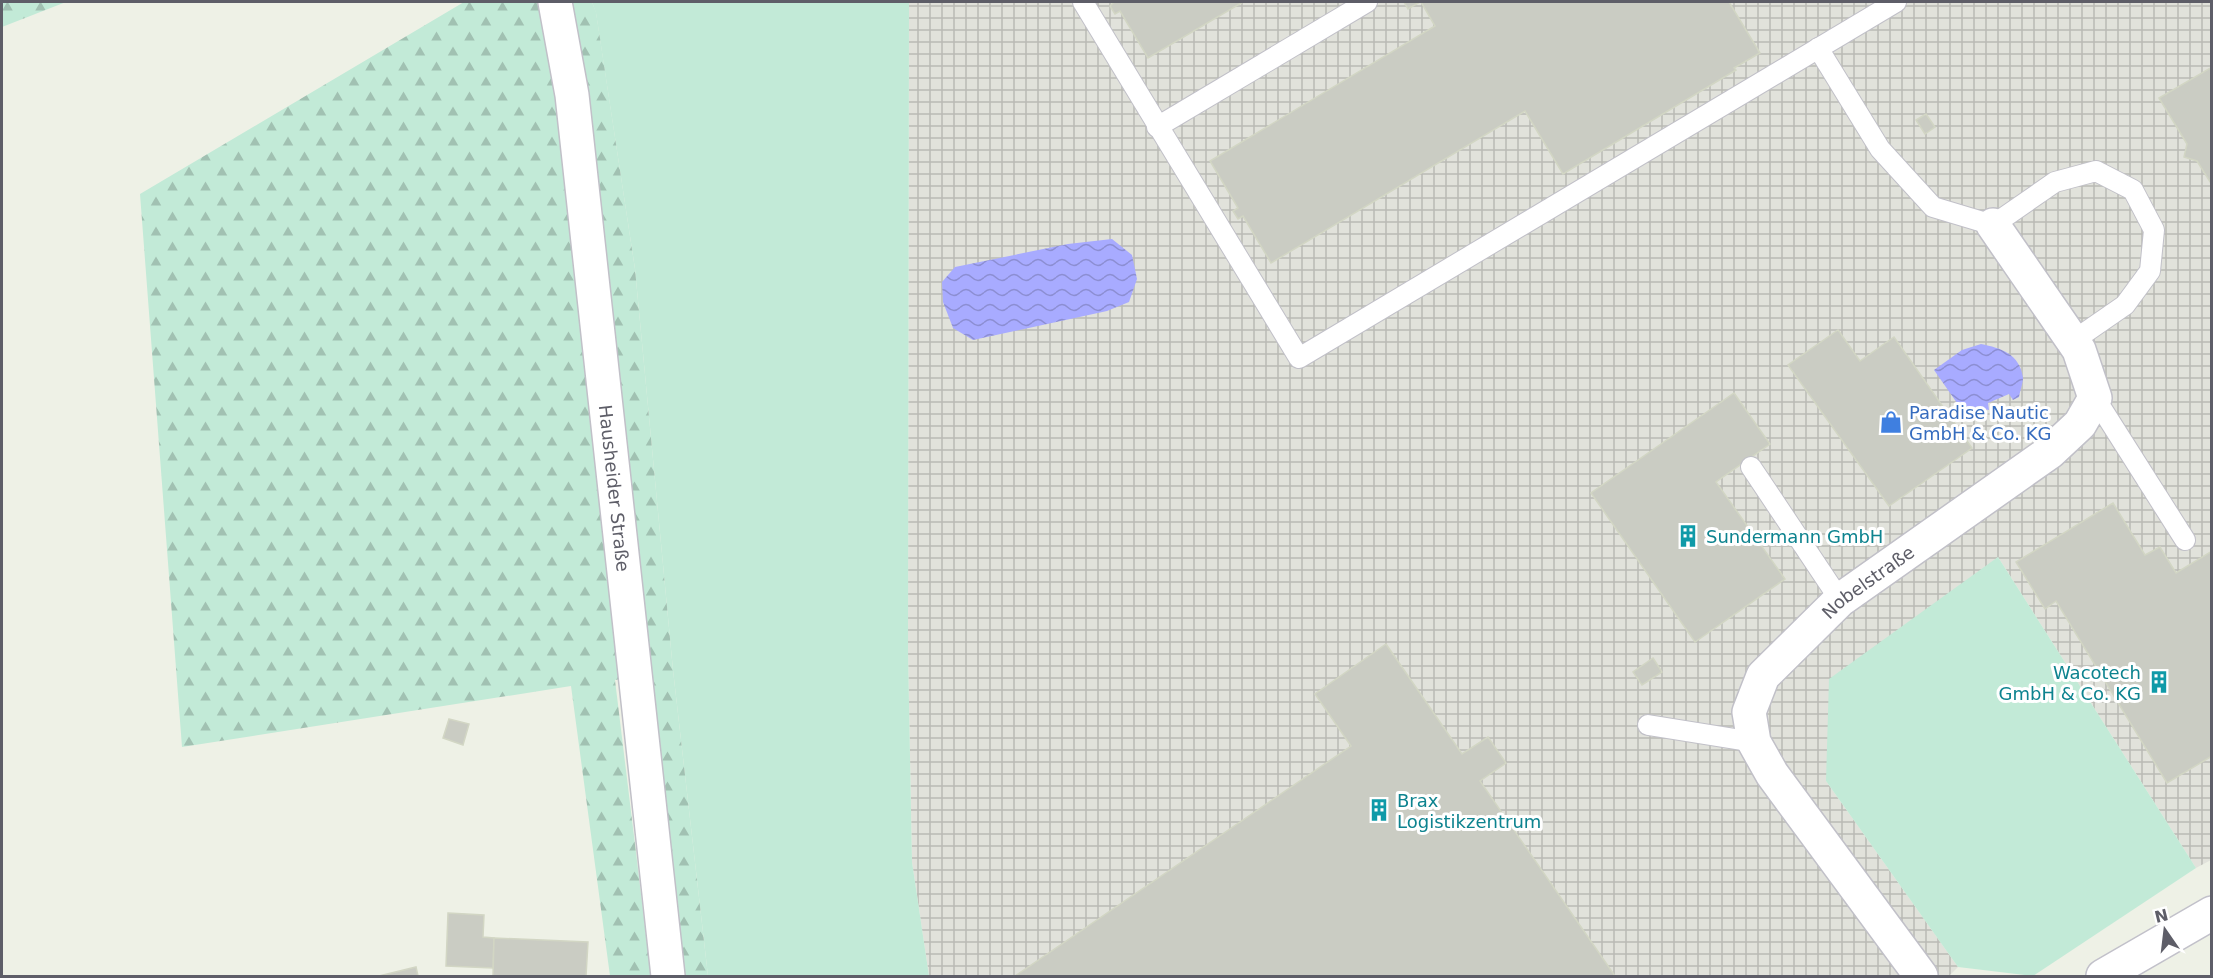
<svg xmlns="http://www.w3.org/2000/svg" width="2213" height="978" font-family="'DejaVu Sans',sans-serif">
	<defs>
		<pattern id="industrial-grid" width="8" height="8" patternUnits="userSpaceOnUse" patternTransform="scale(1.5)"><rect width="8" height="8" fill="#e1e2db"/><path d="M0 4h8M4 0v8" fill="none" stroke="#babab5"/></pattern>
		<pattern id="forest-firs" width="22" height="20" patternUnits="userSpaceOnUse" patternTransform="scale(1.5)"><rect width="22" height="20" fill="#c2ead7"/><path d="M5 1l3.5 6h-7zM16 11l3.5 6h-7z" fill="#a1c1b2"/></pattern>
		<pattern id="water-waves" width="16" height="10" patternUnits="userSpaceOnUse" patternTransform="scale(1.5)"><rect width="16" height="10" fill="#a8abff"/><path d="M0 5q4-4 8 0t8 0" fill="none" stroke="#8c8ed2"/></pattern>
	</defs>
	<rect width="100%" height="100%" fill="#eef1e6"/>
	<polygon fill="url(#industrial-grid)" points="909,2 2211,2 2211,860 2196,868 1998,557 1826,781 1958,967 1949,976 929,976 912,862 908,651"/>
	<g fill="#c2ead7">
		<polygon points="592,2 909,2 908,651 912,862 929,976 708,976 673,670 635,269 596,13"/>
		<polygon points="1998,557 2196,868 2033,976 1958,967 1826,781 1829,679"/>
	</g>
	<g fill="url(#forest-firs)">
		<polygon points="2,2 66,2 2,27"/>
		<polygon points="464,2 592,2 596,12 635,269 673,670 708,976 684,976 646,675 615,680 651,976 610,976 571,686 182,747 140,194"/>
	</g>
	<g fill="url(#water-waves)">
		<polygon points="1112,239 1132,255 1137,279 1129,302 1107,311 973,340 953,328 943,302 942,282 955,267 1068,244"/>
		<path d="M1981,344C2001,348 2020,354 2023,378C2023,383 2020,391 2019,397L2013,400L2009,394L1988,403L1989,410L1978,408L1964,413L1934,370L1962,350Z"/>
	</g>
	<g fill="#caccc3" stroke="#d2d6c4" stroke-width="1.5">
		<polygon points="1114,2 1243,2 1148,58 1120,11 1115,14 1110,6"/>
		<polygon points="1404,2 1420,2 1408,9"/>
		<polygon points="1421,2 1729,2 1760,53 1734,68 1736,70 1563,174 1525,111 1271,263 1243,216 1238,219 1233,211 1238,208 1210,161 1435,26"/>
		<polygon points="2212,67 2212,185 2197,161 2184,157 2187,144 2159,98"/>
		<polygon points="1926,114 1935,127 1925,134 1916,120"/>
		<polygon points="1838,330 1860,361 1894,337 1972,448 1889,506 1788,365"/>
		<polygon points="1734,393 1770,444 1716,482 1785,579 1695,642 1591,493"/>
		<polygon points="2113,503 2145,555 2160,547 2176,573 2212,551 2212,756 2167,783 2056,601 2045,609 2016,562"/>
		<polygon points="1386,644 1462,754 1488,737 1506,763 1480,781 1615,976 1015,976 1351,746 1315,694"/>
		<polygon points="1653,658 1662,672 1642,685 1633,672"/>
		<polygon points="449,719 469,724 463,745 443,738"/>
		<polygon points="448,913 484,915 483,937 494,938 493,968 446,966"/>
		<polygon points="494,938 588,942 586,976 493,976"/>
		<polygon points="416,967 418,976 379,976"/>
	</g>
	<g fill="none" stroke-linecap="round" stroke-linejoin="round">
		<g stroke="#c1c0c8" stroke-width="22">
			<g id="service">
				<polyline points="1083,2 1299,358 1896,2"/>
				<polyline points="1818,48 1880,149 1933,207 1993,225 2055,182 2096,171 2133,190 2154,230 2150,271 2125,305 2073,341"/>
				<polyline points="1157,127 1367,2"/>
				<polyline points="2095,398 2185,540"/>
				<polyline points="1751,467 1840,600"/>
				<polyline points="1648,725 1754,742"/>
			</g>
		</g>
		<g stroke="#c1c0c8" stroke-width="36">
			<g id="minor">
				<path id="s1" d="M555,2L572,95L668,976"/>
				<path id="s2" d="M1921,976L1772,774L1754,742L1749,712L1763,676L1840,600L2050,452L2080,424L2095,398L2079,350L1993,225"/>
			</g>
		</g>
		<g stroke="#c2c1ca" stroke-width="36">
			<polyline id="secondary" points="2103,976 2212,913"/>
		</g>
		<use href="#service" stroke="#fff" stroke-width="20"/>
		<use href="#minor" stroke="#fff" stroke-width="33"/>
		<use href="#secondary" stroke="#fff" stroke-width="33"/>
	</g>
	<defs>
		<g id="shop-bare" transform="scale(1.8)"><path d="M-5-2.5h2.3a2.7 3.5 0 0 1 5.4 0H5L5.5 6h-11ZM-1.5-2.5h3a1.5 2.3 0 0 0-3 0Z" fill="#3f7fe0" stroke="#fff" stroke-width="2.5" paint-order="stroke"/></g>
		<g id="building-bare" transform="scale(1.8)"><path d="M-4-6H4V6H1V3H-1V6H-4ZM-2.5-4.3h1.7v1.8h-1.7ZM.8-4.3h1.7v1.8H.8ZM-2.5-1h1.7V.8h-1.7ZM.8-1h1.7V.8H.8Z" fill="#0f9aa8" stroke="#fff" stroke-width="2.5" paint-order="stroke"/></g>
	</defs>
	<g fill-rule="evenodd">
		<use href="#shop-bare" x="1891" y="422"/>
		<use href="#building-bare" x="1688" y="536"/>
		<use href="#building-bare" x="2159" y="682"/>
		<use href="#building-bare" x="1379" y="810"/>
	</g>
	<g text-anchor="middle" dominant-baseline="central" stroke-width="6" stroke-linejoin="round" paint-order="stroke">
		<g font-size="18" fill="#366cbe" stroke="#fff" text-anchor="start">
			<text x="1909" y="412">Paradise Nautic<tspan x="1909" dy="21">GmbH &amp; Co. KG</tspan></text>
		</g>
		<g font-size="18" fill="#5e5e68" stroke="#fff">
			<text stroke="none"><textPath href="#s1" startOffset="490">Hausheider Straße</textPath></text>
			<text stroke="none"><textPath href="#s2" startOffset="498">Nobelstraße</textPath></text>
		</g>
		<g font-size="18" fill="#0d838f" stroke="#fff" text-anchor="start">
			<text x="1706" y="536">Sundermann GmbH</text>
			<text x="2141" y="672" text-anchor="end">Wacotech<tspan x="2141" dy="21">GmbH &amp; Co. KG</tspan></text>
			<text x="1397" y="800">Brax<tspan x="1397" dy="21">Logistikzentrum</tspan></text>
		</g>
	</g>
	<rect width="2213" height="978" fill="none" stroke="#5e5e68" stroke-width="6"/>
	<g transform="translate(2165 930) rotate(346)" stroke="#ffffff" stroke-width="4.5" paint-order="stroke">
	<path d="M0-4.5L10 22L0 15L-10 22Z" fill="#5e5e68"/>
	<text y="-9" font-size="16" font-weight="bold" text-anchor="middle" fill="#5e5e68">N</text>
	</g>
</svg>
